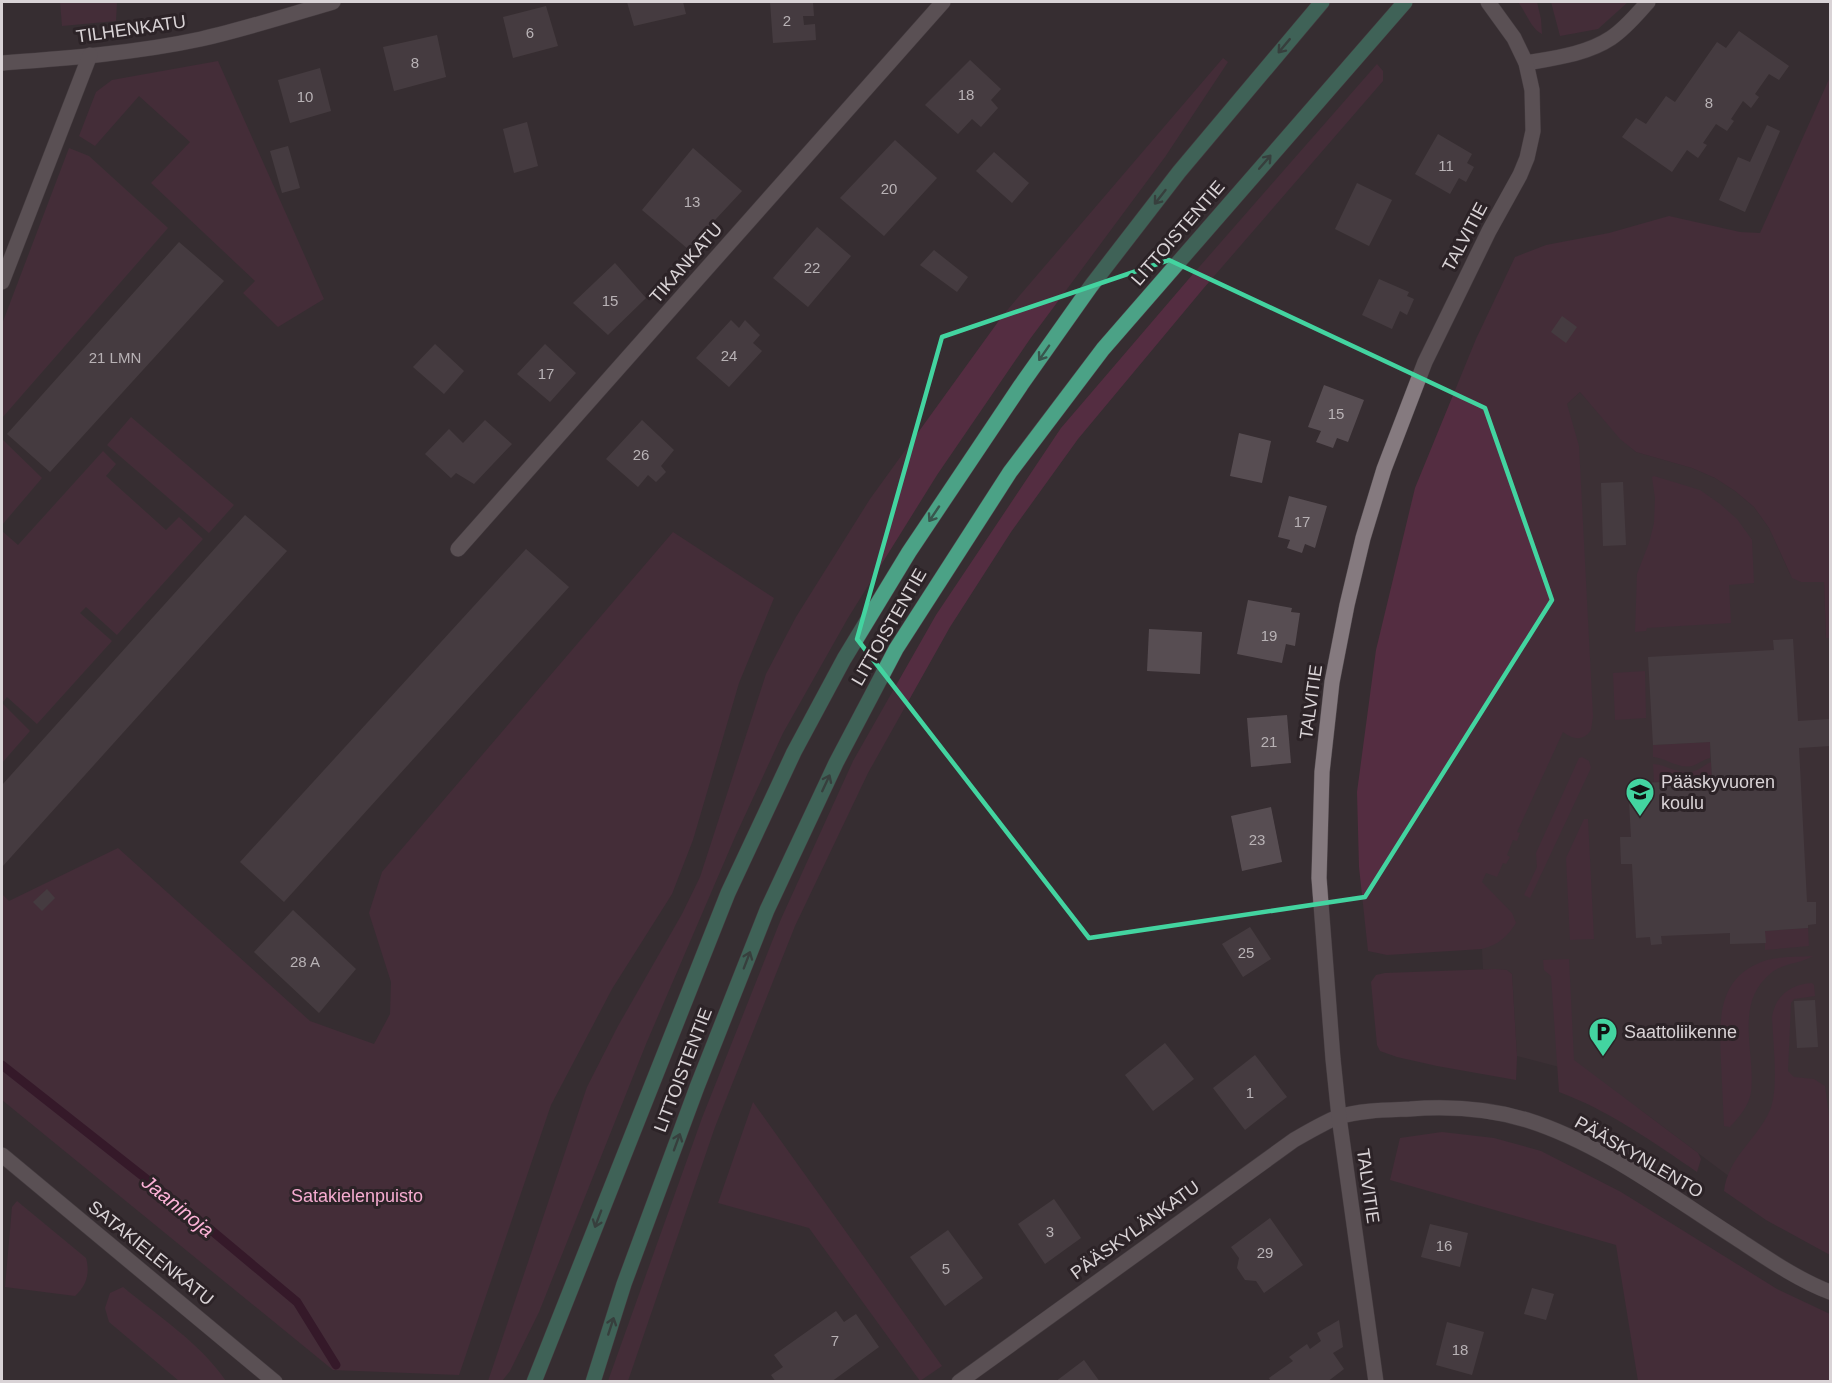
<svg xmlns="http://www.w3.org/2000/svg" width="1832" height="1383" font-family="Arial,sans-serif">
	<rect width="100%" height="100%" fill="#362d31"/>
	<polygon fill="#43333b" points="1580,392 1620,438 1636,452 1692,468 1715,478 1735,491 1754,507 1769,528 1790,574 1801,582 1824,581 1826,638 1830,638 1830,1240 1762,1201 1642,1111 1567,1069 1517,1056 1512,974 1507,970 1483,969 1482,949 1471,904 1567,404"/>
	<g fill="#542d41">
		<polygon points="60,2 117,2 116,21 62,26"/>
		<path d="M1518,2H1537L1541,19L1542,34C1531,29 1526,12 1518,2Z"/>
		<polygon points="1551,2 1628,2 1598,29 1560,36"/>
		<polygon points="1223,58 1228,62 1165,157 1030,339 937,475 848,618 783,733 735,837 646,1044 539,1312 510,1371 502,1381 488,1381 587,1087 618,1026 682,914 700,877 766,674 796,617 870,499 1003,315"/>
		<polygon points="218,61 324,299 278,327 243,293 255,281 151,183 190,142 139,96 95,146 79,136 96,92 112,80"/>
		<polygon points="1377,64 1383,71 1383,81 1203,289 1078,439 1011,532 950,627 868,773 795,926 715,1127 628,1381 608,1381 702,1118 781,919 853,761 936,615 1061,428 1193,274"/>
		<path d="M1830,77V638H1826L1824,582H1801L1792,578L1769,528L1754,507L1735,491L1715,478L1692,468L1636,452L1620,439L1580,392L1567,404L1579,446L1593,716L1591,730C1584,741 1573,740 1563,732L1517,832L1520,833L1517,841L1513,840L1507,855L1510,857L1506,864L1503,863L1497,877L1486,873L1482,882L1512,913L1516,923C1507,937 1498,945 1482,949L1387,955L1368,951L1359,867L1357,792L1376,650L1415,488L1476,339L1515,257L1546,245L1609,233L1669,216L1740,232L1760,233Z"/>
		<polygon points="69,148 89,156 168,228 2,418 2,324"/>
		<polygon points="131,417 234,505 209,533 107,445"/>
		<polygon points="2,439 42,478 2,525"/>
		<polygon points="103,451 116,464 106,476 166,530 179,517 203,539 117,635 86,607 80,613 112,641 37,724 7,697 2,703 30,731 2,763 2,531 18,545"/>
		<polygon points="1654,476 1700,490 1720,504 1737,519 1752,540 1754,583 1729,585 1731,623 1647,628 1646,631 1635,632 1637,574 1649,543 1654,523 1655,498 1652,477"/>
		<polygon points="673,532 774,598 739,683 693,840 672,894 612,989 551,1105 459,1375 333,1370 2,1100 2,894 9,901 118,848 310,1021 374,1044 390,1014 391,982 369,913 382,872"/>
		<polygon points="1645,671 1646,718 1615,720 1613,673"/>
		<path d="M1710,742V758C1704,759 1698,764 1692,766C1678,769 1666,758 1653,757V745Z"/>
		<polygon points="1582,757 1589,761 1591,768 1530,898 1524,895 1537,867 1536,853 1579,758"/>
		<path d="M1711,762L1712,779L1654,782L1653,764C1669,765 1681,777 1697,770C1702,768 1706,764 1711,762Z"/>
		<polygon points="1584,819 1588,819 1594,939 1570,940 1566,858"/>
		<polygon points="1808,928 1809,946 1765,950 1765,931"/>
		<path d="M1813,956C1799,964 1783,963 1771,973C1733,1004 1756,1052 1751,1092C1749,1106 1739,1117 1730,1127L1724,1126C1723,1105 1722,1083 1721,1062C1719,1019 1717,976 1767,960C1782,956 1798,957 1813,956Z"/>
		<path d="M1569,959L1574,1060L1698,1153L1701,1159L1697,1172C1653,1142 1610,1111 1559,1092L1551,976L1544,970L1543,960Z"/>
		<polygon points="1495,969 1507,970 1512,974 1517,1056 1516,1080 1437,1066 1397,1057 1380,1051 1377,1045 1371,982 1376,975 1385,973"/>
		<path d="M1812,983L1814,985L1815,996L1794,999L1791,1003L1788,1071L1794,1077L1814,1079L1825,1086L1830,1123V1255L1766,1220L1724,1191C1728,1157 1757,1140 1770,1110C1779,1089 1773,1042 1772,1017C1775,996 1791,984 1812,983Z"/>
		<polygon points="753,1102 942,1366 920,1381 809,1228 718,1203"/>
		<polygon points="1442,1132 1494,1138 1541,1151 1621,1192 1777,1289 1830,1314 1830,1381 1638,1381 1616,1245 1390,1180 1400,1138"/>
		<path d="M17,1201L86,1258C90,1273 87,1285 75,1296L5,1287L12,1207Z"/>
		<path d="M123,1287C158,1316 200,1343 226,1381H179L109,1322L105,1308L110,1293Z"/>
	</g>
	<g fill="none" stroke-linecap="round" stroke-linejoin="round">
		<polyline stroke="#340021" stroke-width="9" points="2,1065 211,1230 297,1302 336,1365"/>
	</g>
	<g fill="#574d52">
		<polygon points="627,2 683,2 686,14 634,26"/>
		<polygon points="770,2 813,2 814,16 803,16 804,25 815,24 816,40 773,43"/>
		<polygon points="546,6 558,46 513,58 503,17"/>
		<polygon points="1739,31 1789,66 1779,80 1769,74 1755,94 1759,97 1751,108 1743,101 1731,119 1734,121 1727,131 1716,124 1703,143 1707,145 1698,158 1687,150 1672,172 1622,137 1636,118 1646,124 1666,96 1675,102 1717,42 1726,48"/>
		<polygon points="437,35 446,77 394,91 383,47"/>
		<polygon points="970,60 1001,89 991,100 998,108 981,127 972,119 958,134 925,105"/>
		<polygon points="320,68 331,111 290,123 278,80"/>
		<polygon points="527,122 538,166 514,173 503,129"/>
		<polygon points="1767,125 1780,131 1745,212 1719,200 1738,157 1750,162"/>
		<polygon points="1438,134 1472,154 1467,163 1474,167 1466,182 1459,178 1450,194 1415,174"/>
		<polygon points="895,140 937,178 884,236 840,198"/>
		<polygon points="288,146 300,188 282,193 270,151"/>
		<polygon points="693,148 742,191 688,249 642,210"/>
		<polygon points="994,152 1029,183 1012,203 976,171"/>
		<polygon points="1357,183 1392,200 1369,246 1335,229"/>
		<polygon points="817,227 851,256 808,307 773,278"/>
		<polygon points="179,242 224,281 50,472 7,434"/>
		<polygon points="934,250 968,277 957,292 920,265"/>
		<polygon points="615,263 646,298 608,335 573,303"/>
		<polygon points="1379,279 1409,292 1407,296 1414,299 1407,315 1400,311 1392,329 1362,315"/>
		<polygon points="1562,316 1577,327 1566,343 1551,332"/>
		<polygon points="731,320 739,328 745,320 760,335 753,343 762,351 729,387 696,358"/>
		<polygon points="435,344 464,371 444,394 413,367"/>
		<polygon points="545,344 576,373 550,402 517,374"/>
		<polygon points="1324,385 1364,400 1348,442 1337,438 1333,448 1316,442 1321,431 1308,427"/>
		<polygon points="485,420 512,444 474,484 456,473 451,478 425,454 449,429 463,443"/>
		<polygon points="642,420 674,450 661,466 666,472 656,482 648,475 638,487 606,459"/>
		<polygon points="1239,433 1271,441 1262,483 1230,476"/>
		<polygon points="1623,482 1626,545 1603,546 1601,483"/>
		<polygon points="1289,496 1327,506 1315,548 1305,544 1302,553 1287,548 1290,540 1278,537"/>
		<polygon points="245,515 287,551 2,867 2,785"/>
		<polygon points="526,549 569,587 284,902 240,862"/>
		<polygon points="1248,600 1292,608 1291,612 1300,613 1295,646 1286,644 1282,663 1237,654"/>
		<polygon points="1149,629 1202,632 1200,674 1147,671"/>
		<polygon points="1793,639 1798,721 1830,719 1830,746 1799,748 1807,902 1816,902 1816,924 1808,925 1808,928 1765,931 1766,943 1730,944 1730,933 1661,936 1662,944 1651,945 1650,937 1636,938 1632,864 1621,864 1620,837 1631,837 1628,784 1712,779 1710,742 1653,745 1648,657 1774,650 1773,640"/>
		<polygon points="1287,715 1291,763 1251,767 1247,718"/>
		<polygon points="1271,807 1282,862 1242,871 1231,816"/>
		<polygon points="47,889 55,898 42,911 33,902"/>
		<polygon points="293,910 356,969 319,1013 254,952"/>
		<polygon points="1250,927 1271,959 1243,977 1222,944"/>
		<polygon points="1815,1000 1818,1047 1797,1048 1794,1001"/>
		<polygon points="1165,1043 1194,1079 1153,1111 1125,1075"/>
		<polygon points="1255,1055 1287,1097 1245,1130 1213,1088"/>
		<polygon points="1054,1199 1081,1238 1045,1264 1018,1224"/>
		<polygon points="1270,1218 1303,1265 1264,1293 1256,1281 1245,1280 1237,1268 1239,1258 1231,1247"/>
		<polygon points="1430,1224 1468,1233 1460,1267 1421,1257"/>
		<polygon points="948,1230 983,1278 945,1306 910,1257"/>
		<polygon points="1532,1288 1554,1294 1546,1320 1524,1314"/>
		<polygon points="836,1311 844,1322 856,1314 879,1347 831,1382 776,1382 771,1375 783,1367 774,1355"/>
		<polygon points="1339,1320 1343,1347 1333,1353 1344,1369 1327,1382 1271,1382 1269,1378 1293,1361 1289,1357 1307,1344 1310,1349 1321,1341 1317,1333"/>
		<polygon points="1447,1322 1484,1332 1472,1375 1436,1365"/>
		<polygon points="1084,1360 1100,1382 1055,1382"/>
	</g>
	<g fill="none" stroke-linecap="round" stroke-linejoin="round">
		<g stroke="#524a4e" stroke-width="16">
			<g id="minor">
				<path d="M2,63C68,58 136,53 201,39C245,29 289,15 333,2"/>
				<path d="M1526,63C1555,58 1587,54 1611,38C1626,28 1637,14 1648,2"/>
				<polyline points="2,282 90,55"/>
				<polyline points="458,549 943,2"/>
				<polyline points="2,1155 275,1382"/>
				<path d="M959,1382L1294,1140C1308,1132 1323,1123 1338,1117C1361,1110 1387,1110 1410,1109C1449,1106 1490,1109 1527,1120C1603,1144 1670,1196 1736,1238C1765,1257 1798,1280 1830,1292"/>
				<polyline points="1376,1382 1339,1117 1333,1059 1319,878 1322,772 1332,682 1347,605 1363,538 1384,469 1425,362 1489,231 1520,175 1527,158 1533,131 1532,90 1526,63 1514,38 1488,2"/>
			</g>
		</g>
		<g stroke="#524a4e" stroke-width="16">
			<g id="major">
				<polyline points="534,1382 728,893 794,752 844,659 909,552 1021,385 1091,286 1179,172 1322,2"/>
				<polyline points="593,1382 624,1284 697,1087 767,910 836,763 896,649 1010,472 1103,349 1405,2"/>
			</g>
		</g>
		<use href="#minor" stroke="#857a7f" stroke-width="15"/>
		<use href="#major" stroke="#4ba286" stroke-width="15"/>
	</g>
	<defs><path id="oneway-shaft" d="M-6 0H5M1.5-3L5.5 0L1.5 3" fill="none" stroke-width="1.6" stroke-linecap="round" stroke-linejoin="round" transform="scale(1.5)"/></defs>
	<g stroke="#38564d">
		<use href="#oneway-shaft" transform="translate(1284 46) rotate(130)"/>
		<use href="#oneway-shaft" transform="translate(1265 162) rotate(-49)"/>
		<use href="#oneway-shaft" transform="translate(1160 197) rotate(128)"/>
		<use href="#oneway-shaft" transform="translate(1044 353) rotate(125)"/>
		<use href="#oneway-shaft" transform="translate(934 514) rotate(124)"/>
		<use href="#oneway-shaft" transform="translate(826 783) rotate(-65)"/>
		<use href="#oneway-shaft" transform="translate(747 960) rotate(-69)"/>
		<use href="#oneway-shaft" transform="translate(677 1142) rotate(-70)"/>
		<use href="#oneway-shaft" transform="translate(598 1219) rotate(111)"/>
		<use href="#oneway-shaft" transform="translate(611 1326) rotate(-72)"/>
	</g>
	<path d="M0 0H1832V1383H0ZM1169,260L1485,408L1552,600L1365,897L1089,938L857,639L942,337Z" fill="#362d31" fill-opacity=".55" fill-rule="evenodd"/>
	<path fill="none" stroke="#43d4a0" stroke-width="4.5" stroke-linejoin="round" d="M1169,260L1485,408L1552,600L1365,897L1089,938L857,639L942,337Z"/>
	<defs>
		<g id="school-pin" transform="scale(1.5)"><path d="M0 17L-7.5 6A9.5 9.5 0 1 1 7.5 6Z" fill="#43d4a0" stroke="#2c2327"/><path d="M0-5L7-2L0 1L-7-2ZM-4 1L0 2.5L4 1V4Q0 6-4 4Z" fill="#111"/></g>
		<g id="parking-pin" transform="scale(1.5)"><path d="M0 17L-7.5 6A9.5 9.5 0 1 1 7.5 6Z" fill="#43d4a0" stroke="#2c2327"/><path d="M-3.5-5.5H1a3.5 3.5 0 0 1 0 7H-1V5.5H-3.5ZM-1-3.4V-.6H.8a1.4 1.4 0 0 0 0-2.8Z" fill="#111"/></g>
	</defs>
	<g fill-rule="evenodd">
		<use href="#school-pin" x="1640" y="792"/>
		<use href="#parking-pin" x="1603" y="1032"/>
	</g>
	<g text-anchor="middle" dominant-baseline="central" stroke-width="6" stroke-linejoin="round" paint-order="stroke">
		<g font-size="15" fill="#b8b2b5">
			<text x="787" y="20">2</text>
			<text x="530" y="32">6</text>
			<text x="415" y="62">8</text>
			<text x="966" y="94">18</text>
			<text x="305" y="96">10</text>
			<text x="1709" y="102">8</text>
			<text x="1446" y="165">11</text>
			<text x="889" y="188">20</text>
			<text x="692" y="201">13</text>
			<text x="812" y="267">22</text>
			<text x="610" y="300">15</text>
			<text x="729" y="355">24</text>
			<text x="115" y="357">21 LMN</text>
			<text x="546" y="373">17</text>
			<text x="1336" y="413">15</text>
			<text x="641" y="454">26</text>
			<text x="1302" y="521">17</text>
			<text x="1269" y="635">19</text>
			<text x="1269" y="741">21</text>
			<text x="1257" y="839">23</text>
			<text x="1246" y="952">25</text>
			<text x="305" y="961">28 A</text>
			<text x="1250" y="1092">1</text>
			<text x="1050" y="1231">3</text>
			<text x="1444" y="1245">16</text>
			<text x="1265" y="1252">29</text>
			<text x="946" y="1268">5</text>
			<text x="835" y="1340">7</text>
			<text x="1460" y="1349">18</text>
		</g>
		<g font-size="18" fill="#d9d3d6" stroke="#2c2327">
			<text transform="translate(131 29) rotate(-8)">TILHENKATU</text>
			<text transform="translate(1178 233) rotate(-49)">LITTOISTENTIE</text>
			<text transform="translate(1465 237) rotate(-62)">TALVITIE</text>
			<text transform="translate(686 263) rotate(-49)">TIKANKATU</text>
			<text transform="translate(889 627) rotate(-60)">LITTOISTENTIE</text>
			<text transform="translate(1311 702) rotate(-82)">TALVITIE</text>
			<text transform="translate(683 1070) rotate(-69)">LITTOISTENTIE</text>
			<text transform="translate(1639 1157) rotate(30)">PÄÄSKYNLENTO</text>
			<text transform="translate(1368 1186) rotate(82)">TALVITIE</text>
			<text transform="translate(1135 1230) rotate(-36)">PÄÄSKYLÄNKATU</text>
			<text transform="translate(151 1253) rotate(39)">SATAKIELENKATU</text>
		</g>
		<g font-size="18" fill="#d9d3d6" stroke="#2c2327" text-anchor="start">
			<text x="1661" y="782">Pääskyvuoren<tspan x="1661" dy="21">koulu</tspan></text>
			<text x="1624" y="1032">Saattoliikenne</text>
		</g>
		<g font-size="18" fill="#f6acd1" stroke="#2c2327">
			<text x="357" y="1196">Satakielenpuisto</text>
		</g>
		<g font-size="20" font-style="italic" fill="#fcb2d7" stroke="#2c2327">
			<text transform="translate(178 1206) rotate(39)">Jaaninoja</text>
		</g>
	</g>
	<rect width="1832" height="1383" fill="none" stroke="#d9d3d6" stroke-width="6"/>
</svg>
